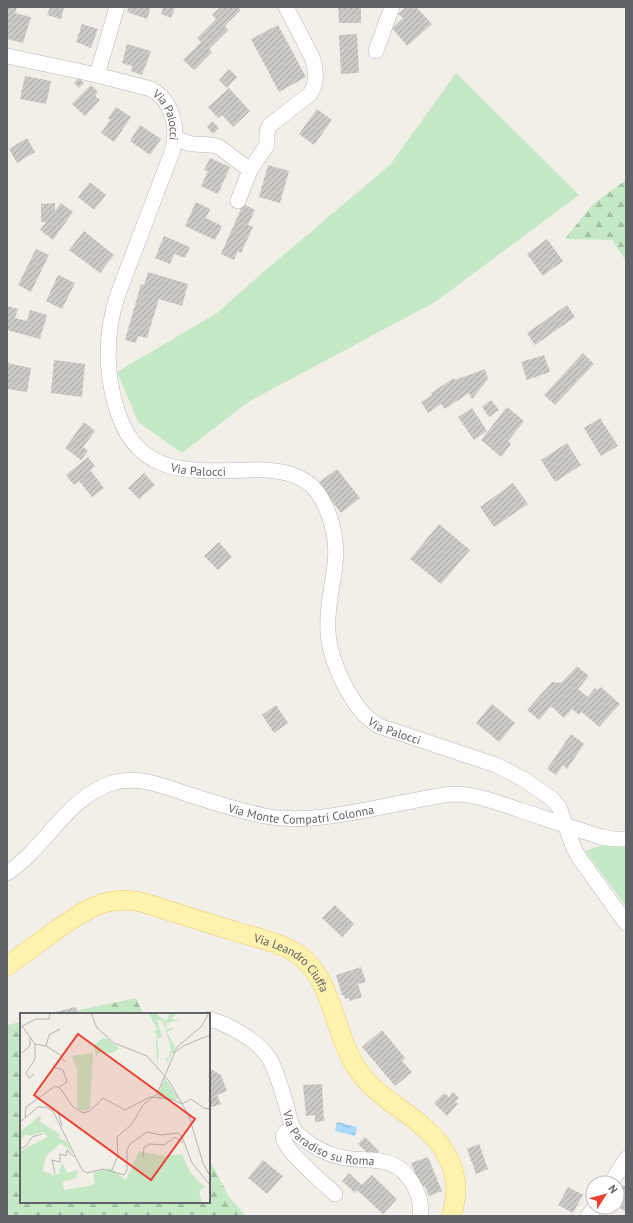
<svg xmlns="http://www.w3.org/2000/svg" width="633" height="1223" font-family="'PT Sans',sans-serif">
	<defs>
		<pattern id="forest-firs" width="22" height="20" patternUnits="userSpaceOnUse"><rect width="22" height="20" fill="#c5e8c5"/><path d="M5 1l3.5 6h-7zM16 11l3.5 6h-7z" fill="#a3c0a4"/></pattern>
		<pattern id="water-waves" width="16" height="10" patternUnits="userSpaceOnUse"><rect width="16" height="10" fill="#aadaff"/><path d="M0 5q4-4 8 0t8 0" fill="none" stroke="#8eb4d2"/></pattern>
		<pattern id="building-hatch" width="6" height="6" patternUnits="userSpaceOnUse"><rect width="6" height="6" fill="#cccac5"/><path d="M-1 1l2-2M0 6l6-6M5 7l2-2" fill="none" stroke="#a9a8a4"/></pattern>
	</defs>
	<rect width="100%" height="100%" fill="#f1efe8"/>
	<g fill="#c5e8c5">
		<polygon points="456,73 579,195 435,302 248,402 182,453 138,422 117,372 217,313 268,268 390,165"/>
		<polygon points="626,844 626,906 585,851 604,845"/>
	</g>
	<g fill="url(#forest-firs)">
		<polygon points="626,180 626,261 612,240 565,239 593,204"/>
		<polygon points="136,998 143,1014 60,1014"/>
		<polygon points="21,1022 21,1202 209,1202 209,1159 229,1197 246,1216 7,1216 7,1025"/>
	</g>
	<polygon fill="url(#water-waves)" points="337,1122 357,1127 355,1136 335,1131"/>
	<g fill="url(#building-hatch)">
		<polygon points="7,7 17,7 15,13 31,17 23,43 7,39"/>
		<polygon points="50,7 64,7 61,19 47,15"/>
		<polygon points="129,7 151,7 147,19 127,12"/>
		<polygon points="163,7 175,7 171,18 161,14"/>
		<polygon points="220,7 237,7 241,10 225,26 228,30 209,49 212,52 194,70 183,60 201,42 197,38 216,19 212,15"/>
		<polygon points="338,7 361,7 361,23 339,23"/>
		<polygon points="406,7 416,7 432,24 407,46 392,28 403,18 398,14"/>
		<polygon points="82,24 98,29 91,48 76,42"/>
		<polygon points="278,25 306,77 279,92 251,39"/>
		<polygon points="357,34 359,73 341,74 339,35"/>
		<polygon points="127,44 151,51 142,75 131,71 132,66 122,63"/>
		<polygon points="229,69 237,77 227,88 219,80"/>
		<polygon points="25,76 51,81 46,104 20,99"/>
		<polygon points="79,78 84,83 79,88 74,83"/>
		<polygon points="91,85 98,92 95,96 100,100 85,116 72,104"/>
		<polygon points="229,88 250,111 233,127 222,115 218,118 208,107"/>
		<polygon points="116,107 131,117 114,142 101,133 110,120 108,118"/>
		<polygon points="317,109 332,120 314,145 299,134"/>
		<polygon points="212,121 219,128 213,134 207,127"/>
		<polygon points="140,125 161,139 150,155 130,141"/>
		<polygon points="27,138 35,152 17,163 9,149"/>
		<polygon points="210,158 230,167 218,194 201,186 208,171 204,170"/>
		<polygon points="268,165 289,171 280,203 259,197"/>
		<polygon points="90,182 106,195 94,210 78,197"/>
		<polygon points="196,202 210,209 206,218 222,226 215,240 185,226"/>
		<polygon points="55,203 55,211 61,203 73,212 53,240 40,230 46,222 41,222 41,204"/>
		<polygon points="243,204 255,210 248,225 253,227 241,253 238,251 234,260 221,254"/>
		<polygon points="84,231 114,255 100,273 69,250"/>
		<polygon points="164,236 190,247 185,258 174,254 170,264 155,258"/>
		<polygon points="547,239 563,261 543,276 527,254"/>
		<polygon points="36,249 49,255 31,292 18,285"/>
		<polygon points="148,272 188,284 182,306 159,299 147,338 138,336 136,343 125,340 141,284 144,285"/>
		<polygon points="58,275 75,283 62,309 46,301"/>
		<polygon points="567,305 575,317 535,345 527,333"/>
		<polygon points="7,306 18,309 15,318 27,321 30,310 47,315 40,339 7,330"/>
		<polygon points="583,353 594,364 555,405 544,395"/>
		<polygon points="544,355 550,372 527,380 521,362"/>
		<polygon points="54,360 85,364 82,397 51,393"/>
		<polygon points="7,363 31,368 27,392 7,389"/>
		<polygon points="485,369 488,379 472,399 469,393 445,409 441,404 428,413 421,402 432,395 431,393 454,378 455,380"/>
		<polygon points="491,400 499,410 489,417 482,407"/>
		<polygon points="507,407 524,421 508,441 511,444 501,457 481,440"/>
		<polygon points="472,408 487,431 474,440 458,417"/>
		<polygon points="600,418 618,446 601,456 584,428"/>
		<polygon points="84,422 95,431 83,447 88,451 81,460 65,448"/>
		<polygon points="567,443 581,465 555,482 541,460"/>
		<polygon points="88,457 95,466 90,470 104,488 92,497 79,481 74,485 66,475"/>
		<polygon points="337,469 360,498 341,513 318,483"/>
		<polygon points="144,473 155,485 139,499 128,488"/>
		<polygon points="513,483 528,504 494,527 480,507"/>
		<polygon points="439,524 470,550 441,584 410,559"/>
		<polygon points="219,542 232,557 218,570 204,556"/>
		<polygon points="577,666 589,676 578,689 588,697 595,688 597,690 601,687 620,704 599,727 582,712 579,715 572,709 564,718 551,706 539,720 527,710 552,682 561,683"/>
		<polygon points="492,704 515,723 499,742 476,723"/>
		<polygon points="276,705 288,723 274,733 262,715"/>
		<polygon points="571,734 584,744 567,769 563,765 556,775 547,769"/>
		<polygon points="335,905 354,924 342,937 322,918"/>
		<polygon points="361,967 366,982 358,984 362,997 350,1001 349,998 345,999 344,995 342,995 336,975"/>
		<polygon points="76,1007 77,1014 56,1014 55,1012"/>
		<polygon points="382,1030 405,1058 402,1061 412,1072 395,1086 362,1047"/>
		<polygon points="209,1068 221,1075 227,1091 217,1095 221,1104 209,1108"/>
		<polygon points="322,1084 324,1121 315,1122 315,1115 306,1116 303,1085"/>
		<polygon points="453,1092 459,1098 455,1102 458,1104 447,1116 434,1103 444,1093 449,1097"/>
		<polygon points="365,1137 379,1151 373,1158 358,1144"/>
		<polygon points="479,1144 488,1169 476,1174 467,1149"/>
		<polygon points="428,1157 442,1191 429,1196 425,1186 421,1187 411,1163"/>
		<polygon points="263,1160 283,1176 267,1194 248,1178"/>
		<polygon points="349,1173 362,1185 372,1175 397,1199 383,1214 357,1190 355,1193 342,1181"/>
		<polygon points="623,1185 626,1187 626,1212 617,1206 617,1195"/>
		<polygon points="568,1187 583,1195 573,1213 558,1205"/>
	</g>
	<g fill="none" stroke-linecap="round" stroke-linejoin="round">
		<g stroke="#b5b8bc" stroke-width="16">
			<g id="minor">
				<polyline points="376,51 392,7"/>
				<path id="s1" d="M7,56L97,75L151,89C173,101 179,129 172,152L118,294C106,330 105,367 115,403C134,476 185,472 249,470C270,469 295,471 312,486C320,494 325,504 329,515C346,561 325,589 328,632C329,651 336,668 344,684C353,701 362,716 379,726L496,765L525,780L552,799L559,807L574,849L580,859L626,923"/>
				<polyline points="97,75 117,7"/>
				<path d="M175,139L192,144L212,145L219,147L250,170L267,145V133L269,126L310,94C318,82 316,70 312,57L286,7"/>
				<polyline points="238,201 250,170"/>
				<path id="s2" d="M7,873C46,848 66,798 112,783C138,775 163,786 187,794C213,802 239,811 265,816C312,825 366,809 412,801C426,798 440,795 454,794C477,794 498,803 520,810C547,819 575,829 602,837L613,839H626"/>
				<path id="s3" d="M209,1019C229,1024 258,1041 269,1058C277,1071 281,1089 286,1104C291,1121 289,1129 305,1140C315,1148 328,1154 340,1157C371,1164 394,1152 413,1184C419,1195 422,1204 420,1216"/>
				<path d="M293,1130L286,1132L283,1136C283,1150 324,1183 335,1194"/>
				<polyline points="611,1183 626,1159"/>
				<polyline points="588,1216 595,1207"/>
			</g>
		</g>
		<g stroke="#f2c960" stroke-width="20">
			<g id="major">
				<path id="s4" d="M7,966C22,955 37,944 52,933C80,913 105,894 141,902C173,912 205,922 237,932C258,938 281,943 299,955C333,980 334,1033 356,1067C378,1103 424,1116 445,1152C457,1172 459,1194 451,1216"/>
			</g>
		</g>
		<use href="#minor" stroke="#fff" stroke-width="15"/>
		<use href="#major" stroke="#fff2af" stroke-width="19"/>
	</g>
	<g text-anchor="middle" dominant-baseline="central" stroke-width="4" stroke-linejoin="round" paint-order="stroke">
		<g font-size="12" fill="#5f6368" stroke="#fff">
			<text stroke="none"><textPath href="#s1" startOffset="180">Via Palocci</textPath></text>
			<text stroke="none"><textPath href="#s1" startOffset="599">Via Palocci</textPath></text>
			<text stroke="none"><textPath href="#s1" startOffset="995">Via Palocci</textPath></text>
			<text stroke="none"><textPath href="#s2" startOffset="334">Via Monte Compatri Colonna</textPath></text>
			<text stroke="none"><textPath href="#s4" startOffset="319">Via Leandro Ciuffa</textPath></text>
			<text stroke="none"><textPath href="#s3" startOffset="183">Via Paradiso su Roma</textPath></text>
		</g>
	</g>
	<g transform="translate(20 1013)">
		<rect width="190" height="190" fill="#f1efe8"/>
		<path d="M73,40L70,96L64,98L57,96V56L52,43ZM145,65L158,85L156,87L136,85Z" fill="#c5e8c5"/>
		<path d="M128,0H135L146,9L150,0H157L151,6L160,7L147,10L146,16L155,15L147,19L155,34L148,49L145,46L149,44L151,37L148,24L143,9L137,6L142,24L137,25L139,41L137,51L136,24L138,23L133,17H138ZM83,25L88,26L99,36L92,40H79L76,44L74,32ZM21,102L20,109L40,121L39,125L46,128L52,139L41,130L26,143L23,158L34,162L39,161L42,149L47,160L58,157L56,165L42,169L44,177L69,173L75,170L73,160L90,155L106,167L119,138L144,143L162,141L170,159L185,174L179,178L182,190H0V138L28,124L23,119L9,123L6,121L0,127V119Z" fill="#c5e8c5"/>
		<path fill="none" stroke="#b3b3b1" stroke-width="1" d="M71,0L77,15L94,30L127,43L149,68L169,103L183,150L190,163M2,13L15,31L26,33L40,42L45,49M2,13L16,6H29L30,0M26,33L29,22L40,16M2,40L10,33V25M153,40L158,33L181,14L189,0M33,54L43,57L47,69L39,74M14,61L9,65L6,60L15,46V31M38,99L42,113M5,104L6,94L35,73L40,75L53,94L63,100L70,98L83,85L105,97L130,84L151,86L162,91L171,86L184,95L189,96L190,93M0,109L18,94H26L33,98L62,157L67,160L83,156L104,162L107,157V137L110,131L127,119L142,122L158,120L162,124L172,150L190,172M0,136L6,133L12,124L22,121M123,145L124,134L130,131L144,132L155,124L163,130M91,159L98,143L97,124L112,111L123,92L137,81L155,39L163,33L190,22M35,161L32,147L40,149V141L46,143L47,137L54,144"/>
		<path fill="#ea4335" fill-opacity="0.15" stroke="#ea4335" stroke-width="2" d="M58,21L175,106L131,167L14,82Z"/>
		<rect width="190" height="190" fill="none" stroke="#5f6368" stroke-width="2"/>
	</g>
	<rect width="633" height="1223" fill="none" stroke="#5f6368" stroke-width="16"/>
	<g transform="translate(605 1195) rotate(54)"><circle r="19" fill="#ffffff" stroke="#bfc1c3"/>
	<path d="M0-3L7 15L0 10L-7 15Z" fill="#ea4335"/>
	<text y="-6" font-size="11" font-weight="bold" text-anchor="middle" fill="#5f6368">N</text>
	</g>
</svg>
